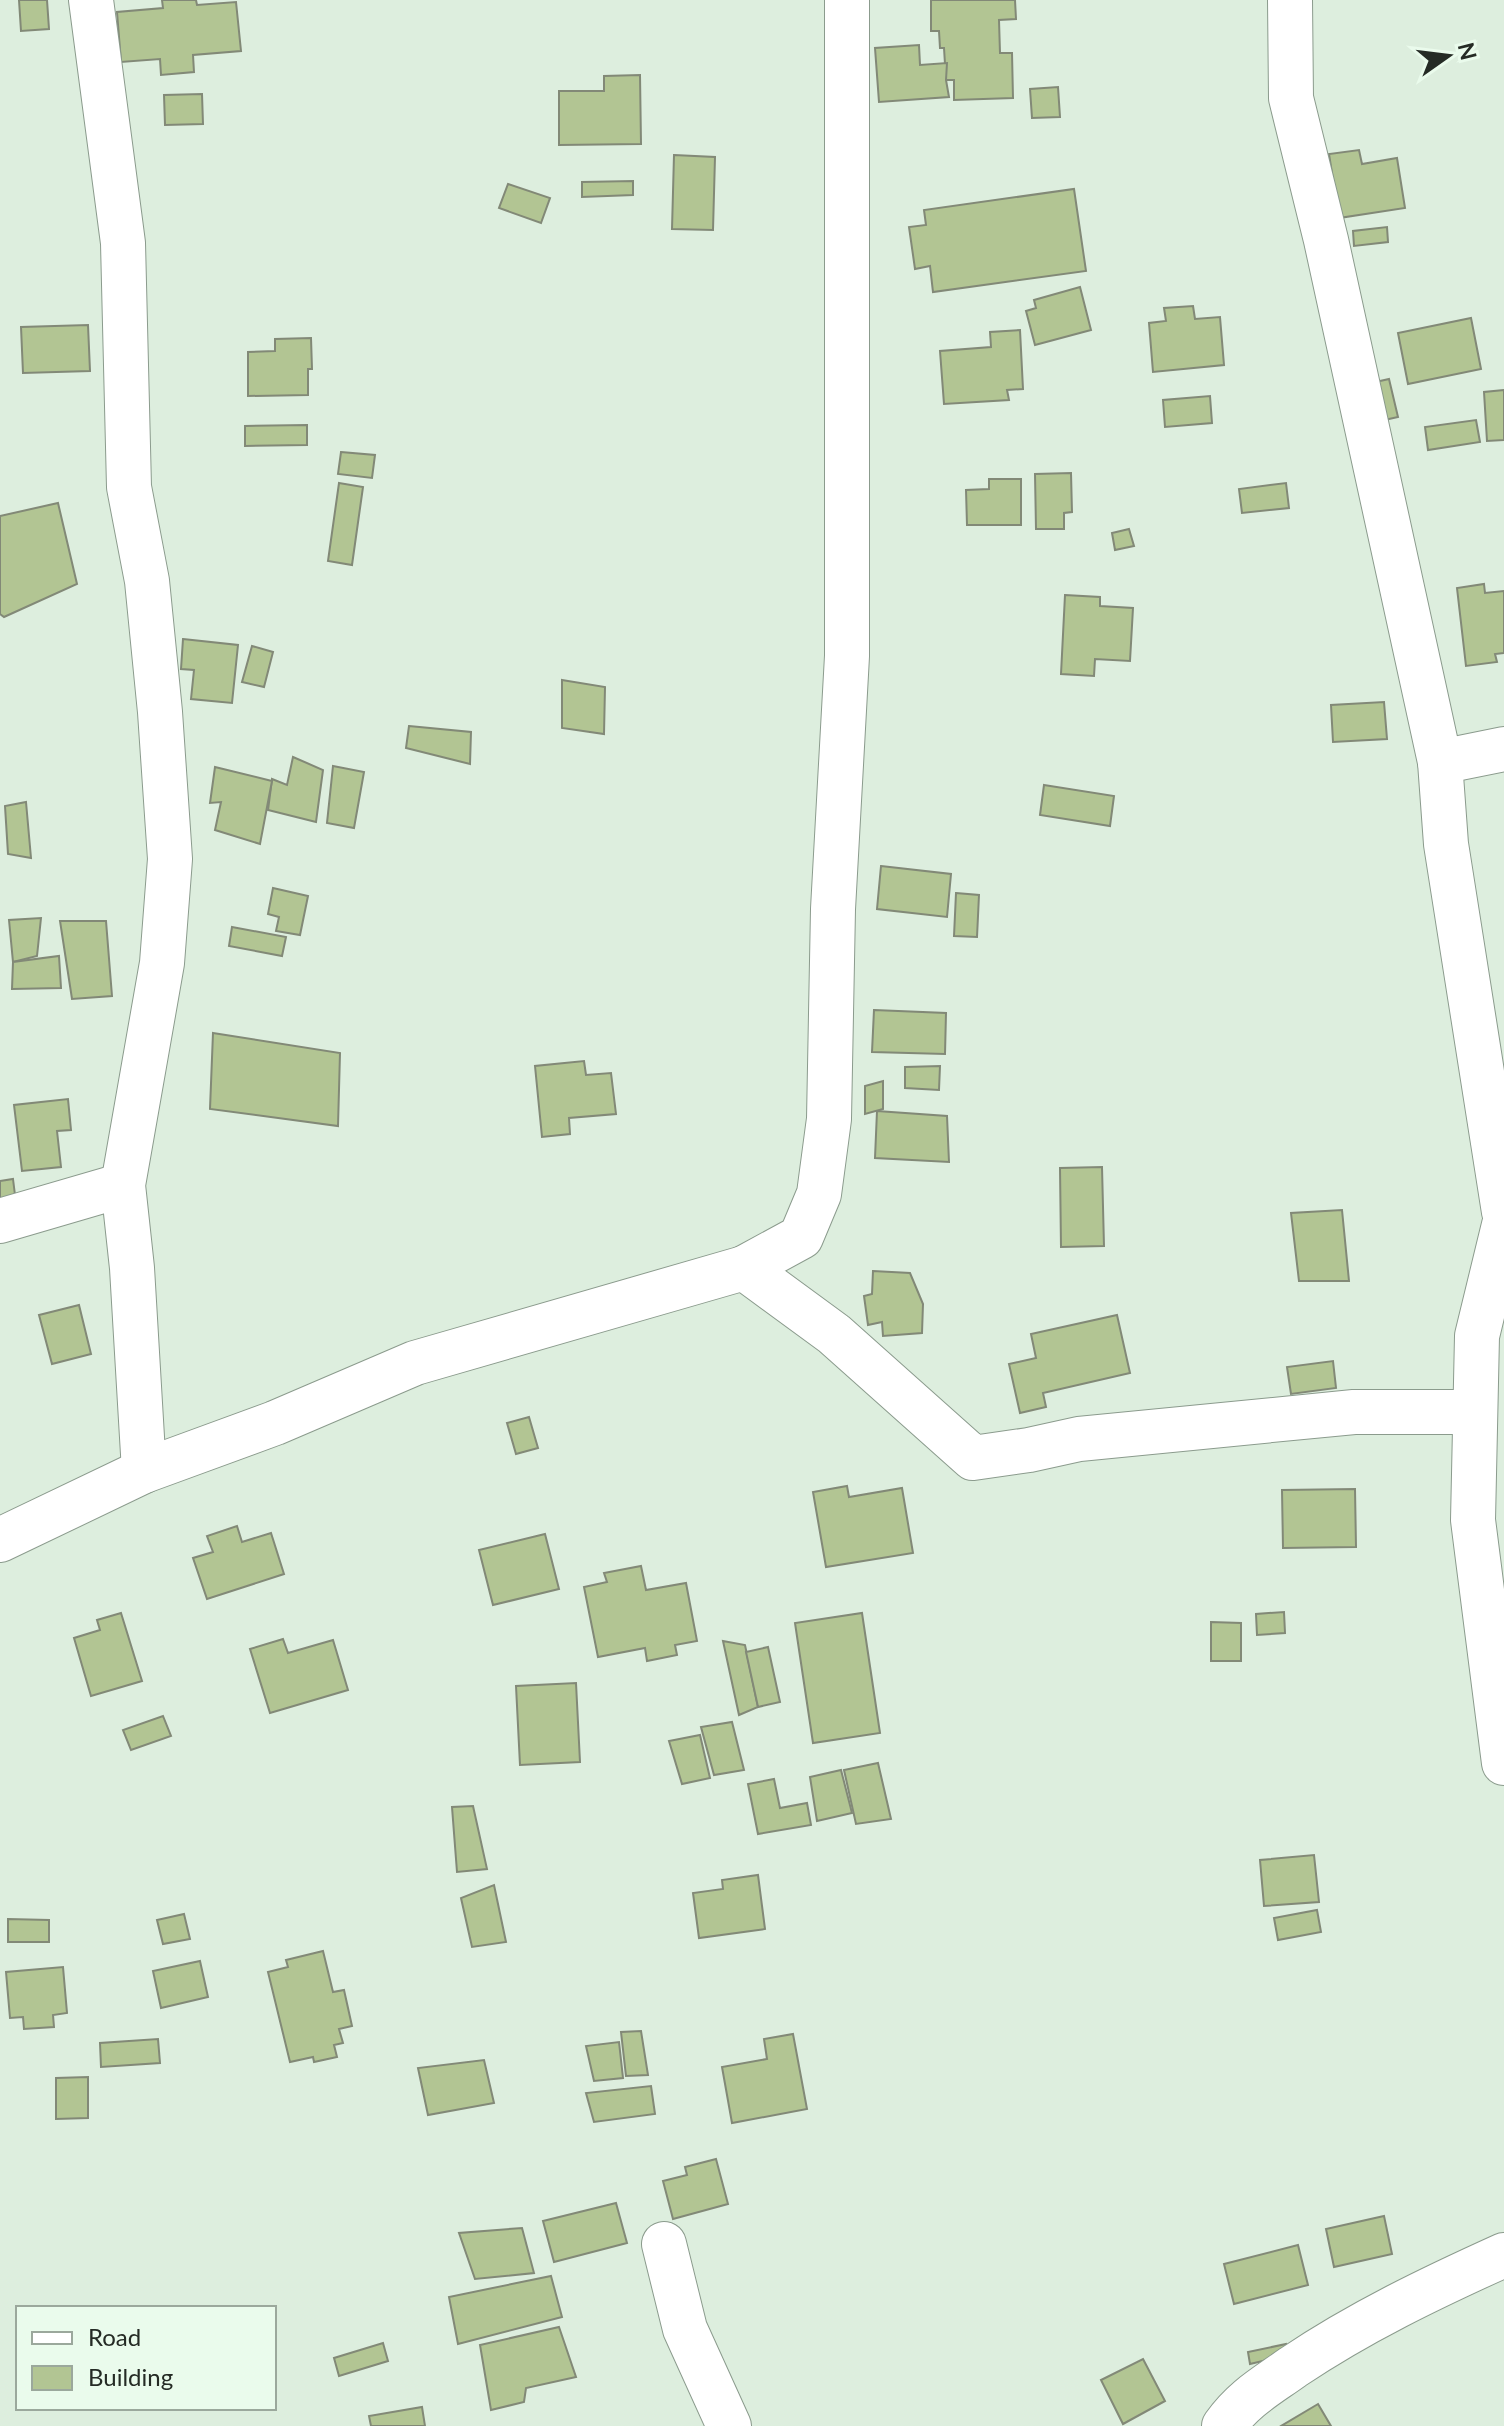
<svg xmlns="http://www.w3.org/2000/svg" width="1504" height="2426" font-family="Lato,sans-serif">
	<rect width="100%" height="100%" fill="#ddeede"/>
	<g fill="#b2c593" stroke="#828977" stroke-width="2">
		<polygon points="19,0 47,0 49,29 21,31"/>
		<polygon points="162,0 196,0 197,5 236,2 241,51 193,55 194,72 161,75 160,59 121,62 117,12 163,8"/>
		<polygon points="931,0 1015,0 1016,19 999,20 1000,53 1012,53 1013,98 954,100 954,80 946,80 944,48 940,48 939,31 931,31"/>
		<polygon points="919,45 920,65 947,63 946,80 949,97 879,102 875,48"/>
		<polygon points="640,75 641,144 559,145 559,91 604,91 604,76"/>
		<polygon points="1058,87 1060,117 1032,118 1030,89"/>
		<polygon points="202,94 203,124 165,125 164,95"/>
		<polygon points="1359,150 1362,164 1397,158 1405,208 1339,218 1329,154"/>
		<polygon points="674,155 715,157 713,230 672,229"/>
		<polygon points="633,181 633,195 582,197 582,182"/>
		<polygon points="508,184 550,198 541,223 499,208"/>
		<polygon points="1074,189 1086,271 933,292 930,266 915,269 909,227 926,225 924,210"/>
		<polygon points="1387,227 1388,242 1354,246 1353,231"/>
		<polygon points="1080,287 1091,330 1035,345 1026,311 1036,308 1034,300"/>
		<polygon points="1193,306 1195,319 1220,317 1224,365 1153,372 1149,323 1166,321 1164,308"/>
		<polygon points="1471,318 1481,369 1408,384 1398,333"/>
		<polygon points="88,325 90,371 23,373 21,327"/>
		<polygon points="1020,330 1023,389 1007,390 1009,400 944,404 940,351 991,347 990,332"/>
		<polygon points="311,338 312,369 308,369 308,395 248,396 248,352 275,351 275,339"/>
		<polygon points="1389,379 1398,417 1371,423 1362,385"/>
		<polygon points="1504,390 1504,440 1487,441 1484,392"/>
		<polygon points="1210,396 1212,423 1165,427 1163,400"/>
		<polygon points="1476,420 1480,442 1428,450 1425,427"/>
		<polygon points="307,425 307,445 245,446 245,426"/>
		<polygon points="341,452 375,455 372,478 338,474"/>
		<polygon points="1071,473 1072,512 1064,513 1064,529 1036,529 1035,474"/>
		<polygon points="989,479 1021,479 1021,525 967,525 966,490 989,489"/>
		<polygon points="339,483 363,487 352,565 328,561"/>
		<polygon points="1286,483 1289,508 1242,513 1239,489"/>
		<polygon points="58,503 77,584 4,617 0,614 0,516"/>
		<polygon points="1129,529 1134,546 1115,550 1112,533"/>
		<polygon points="1484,584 1485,593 1504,591 1504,653 1495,654 1497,662 1466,666 1457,588"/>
		<polygon points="1065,595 1100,597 1100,606 1133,608 1130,661 1095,659 1094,676 1061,674"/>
		<polygon points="183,639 238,645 232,703 191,699 194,670 181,669"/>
		<polygon points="252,646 273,652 264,687 242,682"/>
		<polygon points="562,680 605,687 604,734 562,728"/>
		<polygon points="1384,702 1387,739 1333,742 1331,705"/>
		<polygon points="409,726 471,732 470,764 406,748"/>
		<polygon points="293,757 323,770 316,822 268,810 272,779 287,785"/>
		<polygon points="333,766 364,772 354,828 327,823"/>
		<polygon points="215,767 272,781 260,844 215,830 221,802 210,803"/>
		<polygon points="1044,785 1114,796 1110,826 1040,815"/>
		<polygon points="26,802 31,858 8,854 5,806"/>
		<polygon points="881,866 951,874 947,917 877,909"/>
		<polygon points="273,888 308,896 300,935 276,931 279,917 268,914"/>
		<polygon points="956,893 979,895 977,937 954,936"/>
		<polygon points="41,918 37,956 13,962 9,920"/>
		<polygon points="60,921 106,921 112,996 72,999"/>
		<polygon points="232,927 286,937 282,956 229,946"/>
		<polygon points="59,956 61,988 12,989 13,962"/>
		<polygon points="874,1010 946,1013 945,1054 872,1052"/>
		<polygon points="213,1033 340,1053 338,1126 210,1109"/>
		<polygon points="584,1061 586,1075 611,1073 616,1114 569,1118 570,1134 542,1137 535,1066"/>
		<polygon points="940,1066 939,1090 905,1088 905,1067"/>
		<polygon points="883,1081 883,1109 865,1114 865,1086"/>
		<polygon points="68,1099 71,1130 57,1131 61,1167 22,1171 14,1105"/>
		<polygon points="877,1111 947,1116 949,1162 875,1158"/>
		<polygon points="1102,1167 1104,1246 1061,1247 1060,1168"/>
		<polygon points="13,1179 19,1227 0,1229 0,1181"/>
		<polygon points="1342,1210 1349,1281 1299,1281 1291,1213"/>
		<polygon points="873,1271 910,1273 923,1304 922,1333 883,1336 882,1322 868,1325 864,1296 872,1294"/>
		<polygon points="79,1305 91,1354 52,1364 39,1315"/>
		<polygon points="1117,1315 1130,1373 1043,1393 1046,1407 1020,1413 1009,1364 1036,1358 1031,1334"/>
		<polygon points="1333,1361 1336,1388 1291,1394 1287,1367"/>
		<polygon points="529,1417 538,1448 516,1454 507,1423"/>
		<polygon points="847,1486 849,1497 902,1488 913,1553 826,1567 813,1492"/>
		<polygon points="1355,1489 1356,1547 1283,1548 1282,1490"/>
		<polygon points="237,1526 242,1542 271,1533 284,1574 207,1599 193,1558 213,1552 207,1536"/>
		<polygon points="545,1534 559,1589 493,1605 479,1550"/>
		<polygon points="641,1566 646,1590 686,1583 697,1641 675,1645 677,1655 647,1661 645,1648 598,1657 584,1587 607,1582 604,1573"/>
		<polygon points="1284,1612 1285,1633 1257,1635 1256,1614"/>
		<polygon points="121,1613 142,1681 91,1696 74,1638 100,1630 97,1620"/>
		<polygon points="862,1613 880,1733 813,1743 795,1623"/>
		<polygon points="1211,1622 1241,1623 1241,1661 1211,1661"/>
		<polygon points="283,1639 288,1653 333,1640 348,1690 270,1713 250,1649"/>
		<polygon points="723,1641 745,1645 758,1707 739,1715"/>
		<polygon points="768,1647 780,1702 758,1707 746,1652"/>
		<polygon points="576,1683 580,1762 520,1765 516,1686"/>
		<polygon points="163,1716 171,1736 131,1750 123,1730"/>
		<polygon points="732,1722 744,1770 714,1775 701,1727"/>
		<polygon points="700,1735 710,1778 682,1784 669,1741"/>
		<polygon points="878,1763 891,1819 856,1824 844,1770"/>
		<polygon points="841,1770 852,1813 817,1821 810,1777"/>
		<polygon points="774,1779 780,1808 807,1803 811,1825 758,1834 748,1784"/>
		<polygon points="473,1806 487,1869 457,1872 452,1807"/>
		<polygon points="1314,1855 1319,1902 1264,1906 1260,1860"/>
		<polygon points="758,1875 765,1929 699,1938 693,1893 723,1889 722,1880"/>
		<polygon points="494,1885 506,1942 472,1947 461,1898"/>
		<polygon points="1317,1910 1321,1932 1278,1940 1274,1918"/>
		<polygon points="184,1914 190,1939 163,1944 157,1920"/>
		<polygon points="8,1919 49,1920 49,1942 8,1942"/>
		<polygon points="323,1951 333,1992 344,1990 352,2026 339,2029 343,2043 334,2045 337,2057 314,2062 313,2057 290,2062 268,1972 288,1967 286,1960"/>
		<polygon points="200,1961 208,1997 161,2008 153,1971"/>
		<polygon points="63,1967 67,2013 53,2015 54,2027 24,2029 23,2017 10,2018 6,1972"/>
		<polygon points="641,2031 648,2075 626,2076 621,2032"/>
		<polygon points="793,2034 807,2109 732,2123 722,2067 767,2059 764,2039"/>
		<polygon points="158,2039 160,2063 101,2067 100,2043"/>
		<polygon points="619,2042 623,2078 594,2081 586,2046"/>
		<polygon points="484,2060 494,2103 428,2115 418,2068"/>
		<polygon points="88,2077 88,2118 56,2119 56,2078"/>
		<polygon points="651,2086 655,2114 594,2122 586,2093"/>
		<polygon points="716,2159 728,2204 673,2219 663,2181 687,2175 685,2167"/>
		<polygon points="616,2203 627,2243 554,2262 543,2221"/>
		<polygon points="1384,2216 1392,2254 1334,2267 1326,2229"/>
		<polygon points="522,2228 534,2273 475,2279 459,2233"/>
		<polygon points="1298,2245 1308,2285 1234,2304 1224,2264"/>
		<polygon points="551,2276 562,2317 458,2344 449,2297"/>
		<polygon points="559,2327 576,2377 526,2388 524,2402 491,2410 480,2345"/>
		<polygon points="383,2343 388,2361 339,2376 334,2358"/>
		<polygon points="1286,2344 1288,2355 1250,2364 1248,2352"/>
		<polygon points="1143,2359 1165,2401 1123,2424 1101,2380"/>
		<polygon points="1318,2404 1331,2426 1281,2426"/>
		<polygon points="422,2407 425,2426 371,2426 369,2416"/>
	</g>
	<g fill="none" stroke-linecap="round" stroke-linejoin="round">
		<g stroke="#8b9b8d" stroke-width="46">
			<g id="minor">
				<polyline points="91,0 123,243 129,487 147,581 160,712 170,859 162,963 123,1185 132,1268 144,1471"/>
				<polyline points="847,0 847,656 833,909 829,1119 819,1194 801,1237 744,1268 834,1334 973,1458 1029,1450 1079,1439 1354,1412 1475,1412"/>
				<polyline points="1290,0 1291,98 1326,240 1440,762"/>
				<polyline points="1504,749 1440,762 1446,844 1504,1212"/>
				<polyline points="0,1221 123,1185"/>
				<polyline points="1504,1225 1477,1336 1473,1520 1504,1763"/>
				<polyline points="0,1540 144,1471 275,1423 415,1363 744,1268"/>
				<polyline points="664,2244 685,2329 729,2426"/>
				<path d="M1224,2426C1244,2398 1265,2387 1293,2367C1360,2322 1431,2288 1504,2255"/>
			</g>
		</g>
		<use href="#minor" stroke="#fff" stroke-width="44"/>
	</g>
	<rect x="16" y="2306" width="260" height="104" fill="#eafbec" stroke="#9ba89c" stroke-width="2"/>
	<rect x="32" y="2332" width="40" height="12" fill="#ffffff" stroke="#9ba89c" stroke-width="2"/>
	<text x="88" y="2346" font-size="24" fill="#252b25">Road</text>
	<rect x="32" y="2366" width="40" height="24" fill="#b2c593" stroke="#9ba89c" stroke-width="2"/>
	<text x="88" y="2386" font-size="24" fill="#252b25">Building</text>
	<g transform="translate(1448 56) rotate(76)" stroke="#eafbec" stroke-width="6" paint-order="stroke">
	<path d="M0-6L14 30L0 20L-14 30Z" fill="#252b25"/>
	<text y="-12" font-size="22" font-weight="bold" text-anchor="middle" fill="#252b25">N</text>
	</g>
</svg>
